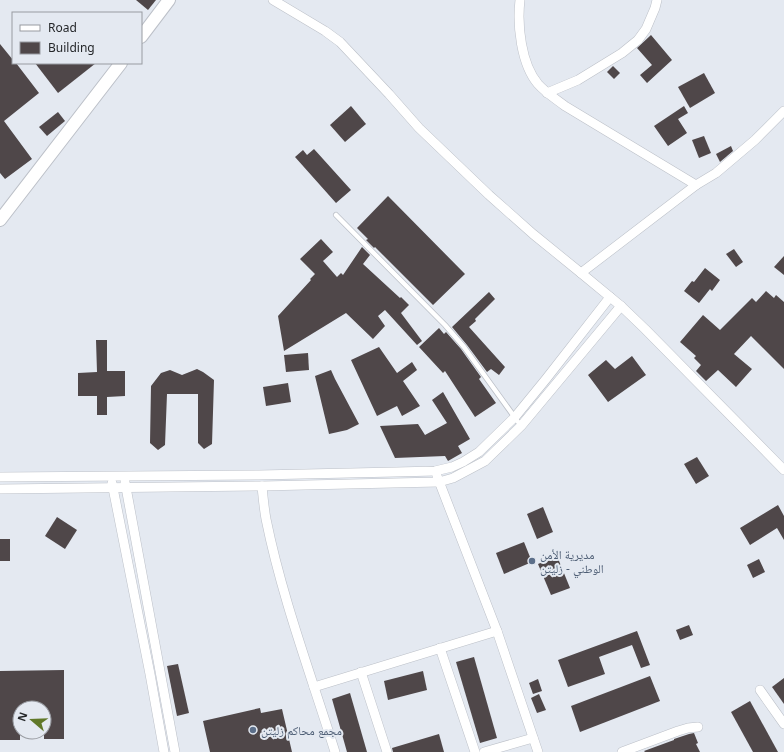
<svg xmlns="http://www.w3.org/2000/svg" width="784" height="752" font-family="'Noto Sans','Noto Naskh Arabic',sans-serif">
	<rect width="100%" height="100%" fill="#e4e9f1"/>
	<g fill="#4f4749">
		<polygon points="136,0 156,0 148,10"/>
		<polygon points="651,35 672,60 647,83 640,75 652,65 637,48"/>
		<polygon points="0,44 13,60 13,63 16,63 39,93 4,121 32,159 5,179 0,173"/>
		<polygon points="35,63 96,63 58,93"/>
		<polygon points="613,66 620,73 614,79 607,72"/>
		<polygon points="704,73 715,93 690,108 678,87"/>
		<polygon points="351,106 366,124 345,142 330,125"/>
		<polygon points="684,106 688,113 678,119 687,133 668,146 654,126"/>
		<polygon points="58,112 65,121 47,136 39,127"/>
		<polygon points="704,136 711,153 699,158 692,140"/>
		<polygon points="731,146 733,151 720,162 716,154"/>
		<polygon points="314,149 351,190 336,203 295,157 303,150 307,155"/>
		<polygon points="388,196 465,274 433,305 375,247 374,248 366,240 368,239 357,228"/>
		<polygon points="321,239 333,252 323,261 337,277 341,273 343,275 362,247 370,255 363,264 400,298 401,297 409,305 401,313 422,341 417,345 385,310 378,316 385,326 373,339 346,313 284,351 278,316 311,280 310,279 315,274 300,259"/>
		<polygon points="734,249 743,262 736,267 726,254"/>
		<polygon points="784,256 784,275 774,267"/>
		<polygon points="705,268 720,280 712,291 710,289 699,303 684,291 692,281 694,282"/>
		<polygon points="766,291 774,298 776,295 784,302 784,369 751,336 734,354 752,369 736,387 718,370 706,381 696,371 701,365 694,358 696,356 680,342 703,315 720,330 752,298 756,302"/>
		<polygon points="489,292 495,299 475,319 476,321 469,327 505,367 499,375 491,369 487,372 467,345 452,327"/>
		<polygon points="439,328 444,334 446,332 461,349 481,377 479,379 496,403 475,417 445,371 443,373 419,347"/>
		<polygon points="96,340 107,340 107,371 125,371 125,396 107,397 107,415 97,415 97,396 78,396 78,373 97,372"/>
		<polygon points="379,347 397,373 412,362 417,370 403,381 420,406 402,416 397,406 377,416 351,360"/>
		<polygon points="308,353 309,370 286,372 284,355"/>
		<polygon points="632,356 646,375 608,402 588,375 606,360 615,369"/>
		<polygon points="197,369 203,372 214,380 212,444 204,449 198,443 198,394 167,394 165,445 158,450 150,443 151,386 161,373 170,370 182,375"/>
		<polygon points="331,370 335,379 359,424 347,430 329,434 315,376"/>
		<polygon points="288,383 291,402 266,406 263,387"/>
		<polygon points="443,392 470,439 458,446 462,453 448,461 445,456 395,458 380,426 418,424 425,435 447,423 432,400"/>
		<polygon points="697,457 709,476 696,484 684,464"/>
		<polygon points="778,505 784,516 784,540 777,528 750,545 740,528"/>
		<polygon points="543,507 553,532 537,539 527,514"/>
		<polygon points="57,517 77,530 65,549 45,536"/>
		<rect x="0" y="539" width="10" height="22"/>
		<polygon points="524,542 532,562 504,574 496,553"/>
		<polygon points="557,556 570,588 551,595 538,564"/>
		<polygon points="759,559 765,572 753,578 747,565"/>
		<polygon points="689,625 693,635 680,640 676,630"/>
		<polygon points="637,631 650,665 641,668 632,645 599,657 605,674 568,687 558,660"/>
		<polygon points="474,657 497,738 480,743 456,662"/>
		<polygon points="178,664 189,713 177,716 167,666"/>
		<polygon points="64,670 64,739 44,739 44,708 20,708 20,740 0,740 0,671"/>
		<polygon points="423,671 427,690 388,700 384,681"/>
		<polygon points="650,676 660,701 580,732 571,706"/>
		<polygon points="784,678 784,704 772,687"/>
		<polygon points="538,679 542,691 533,694 529,683"/>
		<polygon points="350,693 367,752 347,752 332,699"/>
		<polygon points="539,694 546,710 537,713 531,698"/>
		<polygon points="750,701 778,752 753,752 731,712"/>
		<polygon points="260,708 261,713 282,709 292,752 210,752 203,721"/>
		<polygon points="694,733 698,743 696,744 700,752 645,752 644,751 674,740 674,739 689,734"/>
		<polygon points="439,734 444,752 393,752 392,748"/>
	</g>
	<g fill="none" stroke-linecap="round" stroke-linejoin="round">
		<g stroke="#bcc0c8" stroke-width="6">
			<polyline id="lane" points="336,215 445,325 464,347 521,426"/>
		</g>
		<g stroke="#bcc0c8" stroke-width="10">
			<g id="street">
				<polyline points="273,0 325,31 340,42 389,94 419,128 489,195 533,234 581,273 621,306 645,329 784,470"/>
				<path d="M520,0C517,25 521,64 538,84C546,93 556,99 565,106L696,185"/>
				<polyline points="547,93 578,80 622,53 638,40 646,29 655,8 657,0"/>
				<polyline points="581,273 696,185 716,173 755,140 784,111"/>
				<polyline points="437,476 497,631 538,752"/>
				<polyline points="0,477 259,475 396,472 435,471 452,467 463,462 479,452 515,417 546,379 610,297"/>
				<polyline points="125,482 175,752"/>
				<polyline points="112,483 150,674 164,752"/>
				<path d="M262,486C263,497 264,508 266,519C282,598 311,675 335,752"/>
				<polyline points="0,489 262,486 393,483 439,482 453,478 485,461 521,426 621,306"/>
				<polyline points="440,648 475,752"/>
				<polyline points="361,672 387,752"/>
				<polyline points="314,687 497,631"/>
				<polyline points="760,690 784,724"/>
				<polyline points="484,752 533,738"/>
				<polyline points="622,752 678,731 688,728 698,727"/>
			</g>
		</g>
		<g stroke="#bcc0c8" stroke-width="14">
			<g id="secondary">
				<polyline points="141,37 169,0"/>
				<polyline points="0,220 121,63"/>
			</g>
		</g>
		<use href="#lane" stroke="#fff" stroke-width="4.5"/>
		<use href="#street" stroke="#fff" stroke-width="9"/>
		<use href="#secondary" stroke="#fff" stroke-width="12"/>
	</g>
	<g fill="#5c6f8a" stroke="#e4e9f1" stroke-width="1.5">
		<circle cx="532" cy="561" r="4"/>
		<circle cx="253" cy="730" r="4"/>
	</g>
	<g text-anchor="middle" dominant-baseline="central" stroke-width="4" stroke-linejoin="round" paint-order="stroke">
		<g font-size="12" fill="#4e5e75" stroke="#e4e9f1" text-anchor="start">
			<text x="540" y="554">مديرية الأمن<tspan x="540" dy="14">الوطني - زليتن</tspan></text>
			<text x="261" y="730">مجمع محاكم زليتن</text>
		</g>
	</g>
	<rect x="12" y="12" width="130" height="52" fill="#e4e9f1" stroke="#989ba1"/>
	<rect x="20" y="25" width="20" height="6" fill="#ffffff" stroke="#989ba1"/>
	<text x="48" y="32" font-size="12" fill="#25272a">Road</text>
	<rect x="20" y="42" width="20" height="12" fill="#4f4749" stroke="#989ba1"/>
	<text x="48" y="52" font-size="12" fill="#25272a">Building</text>
	<g transform="translate(32 720) rotate(289)"><circle r="19" fill="#e4e9f1" stroke="#989ba1"/>
	<path d="M0-3L7 15L0 10L-7 15Z" fill="#607829"/>
	<text y="-6" font-size="11" font-weight="bold" text-anchor="middle" fill="#25272a">N</text>
	</g>
</svg>
